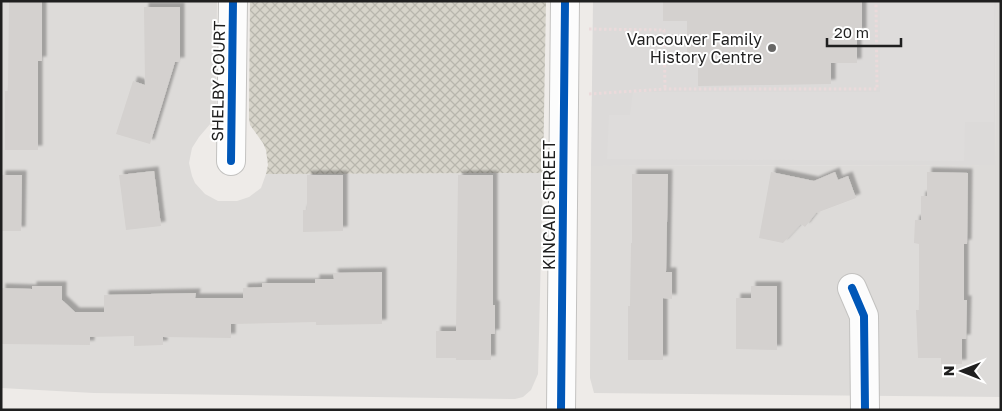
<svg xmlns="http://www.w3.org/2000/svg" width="1002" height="411" font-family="'Golos Text',sans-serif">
	<defs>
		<pattern id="construction-cross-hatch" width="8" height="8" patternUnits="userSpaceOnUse" patternTransform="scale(1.25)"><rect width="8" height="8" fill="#d7d4ca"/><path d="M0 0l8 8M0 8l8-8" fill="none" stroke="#b8b6ad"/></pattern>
		<filter id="shadow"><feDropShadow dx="4.5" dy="-4.5" stdDeviation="1" flood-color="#0004"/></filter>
	</defs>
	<rect width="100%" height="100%" fill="#eeebe8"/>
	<g fill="#dddbd9">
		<polygon points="1,1 217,1 216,107 211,123 199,137 192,148 189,163 192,176 195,183 205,194 218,201 237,201 249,197 261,188 266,174 543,173 538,374 531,390 523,397 515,399 94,393 1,388"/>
		<polygon points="996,1 1001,1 1001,397 594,393 590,378 591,166 995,165"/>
	</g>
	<polygon fill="#dcdad9" points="593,1 996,1 995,165 591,166"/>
	<polygon fill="url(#construction-cross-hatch)" points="250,1 546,1 543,173 266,174 268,165 266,150 263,143 250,125 249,118"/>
	<polygon fill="#dedcdb" points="880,1 994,1 994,122 965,122 964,161 607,159 609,115 630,115 633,92 880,92"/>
	<g fill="#d4d1cf" filter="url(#shadow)">
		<polygon points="663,1 862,1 862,33 857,33 857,63 831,63 831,84 698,86 698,62 687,62 687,21 663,21"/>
		<polygon points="9,2 42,2 42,61 38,61 38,150 5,150 5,91 8,91"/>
		<polygon points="144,7 180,7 180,62 175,62 150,144 116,134 133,81 145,85"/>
		<polygon points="154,171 161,226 126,230 119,175"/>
		<polygon points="771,172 814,181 835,172 838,180 848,176 856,198 816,213 805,227 801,224 783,243 759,238"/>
		<polygon points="927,172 968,173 967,244 964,244 964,300 967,300 966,339 962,339 962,364 941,364 941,358 918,358 916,310 919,310 919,244 914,243 915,220 921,220 921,196 927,196"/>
		<polygon points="632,174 668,174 666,272 672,272 672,299 663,298 663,360 628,360 628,306 630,306 631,243 632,243"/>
		<polygon points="1,175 22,175 21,231 1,231"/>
		<polygon points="307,175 343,175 343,231 303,232 303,210 307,210"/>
		<polygon points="458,175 493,175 493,305 495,305 495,334 491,334 491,360 456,360 456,358 436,358 436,331 456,331"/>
		<polygon points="382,272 382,324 316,325 316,322 231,324 231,338 163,337 163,345 134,346 134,336 90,337 90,345 1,344 1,288 32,289 32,286 62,286 62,300 75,312 104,312 104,295 196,293 195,298 243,298 243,288 262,287 262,283 315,283 315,279 334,279 333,273"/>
		<polygon points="751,286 777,286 777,350 736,349 736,298 751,298"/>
	</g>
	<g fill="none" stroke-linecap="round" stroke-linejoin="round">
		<g stroke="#c3c2c0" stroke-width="30">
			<g id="minor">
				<polyline points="231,161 233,1"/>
				<polyline points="852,288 864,316 865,410"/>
				<polyline points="561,410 565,1"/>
			</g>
		</g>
		<g stroke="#ebdadb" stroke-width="3" stroke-dasharray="2.5 2.5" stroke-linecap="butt">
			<polyline points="589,29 664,30 665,89"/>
			<polyline points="589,94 665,89 877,89 876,1"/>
		</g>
		<use href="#minor" stroke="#fcfcfc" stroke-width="28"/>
		<g stroke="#fff" stroke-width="11">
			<g id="cycleway">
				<polyline points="231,161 233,1"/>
				<polyline points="852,288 864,316 865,410"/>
				<polyline points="561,410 565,1"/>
			</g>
		</g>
		<use href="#cycleway" stroke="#0057b8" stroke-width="8"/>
	</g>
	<circle fill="#676665" stroke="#fff" stroke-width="2" cx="772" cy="48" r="5"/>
	<g text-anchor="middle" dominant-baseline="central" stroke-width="4" stroke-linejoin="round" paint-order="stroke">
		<g font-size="16" fill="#1f1f1f" stroke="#fff" text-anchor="end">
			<text x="762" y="39">Vancouver Family<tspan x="762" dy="18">History Centre</tspan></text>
		</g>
		<g font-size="16" fill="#1f1f1f" stroke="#fff">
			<text transform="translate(218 81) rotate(-89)">SHELBY COURT</text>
			<text transform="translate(549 205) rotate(-90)">KINCAID STREET</text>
		</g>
	</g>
	<rect width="1002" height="411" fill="none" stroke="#1f1f1f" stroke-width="5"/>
	<g transform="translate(962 371) rotate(270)" stroke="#ffffff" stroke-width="4" paint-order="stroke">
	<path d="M0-4L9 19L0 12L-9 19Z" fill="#1f1f1f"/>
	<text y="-8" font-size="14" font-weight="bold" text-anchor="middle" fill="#1f1f1f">N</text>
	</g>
	<path d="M827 38v8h74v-8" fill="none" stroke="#1f1f1f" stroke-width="2.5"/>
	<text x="834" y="38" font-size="15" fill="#1f1f1f" stroke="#ffffff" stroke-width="4" paint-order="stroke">20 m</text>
</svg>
